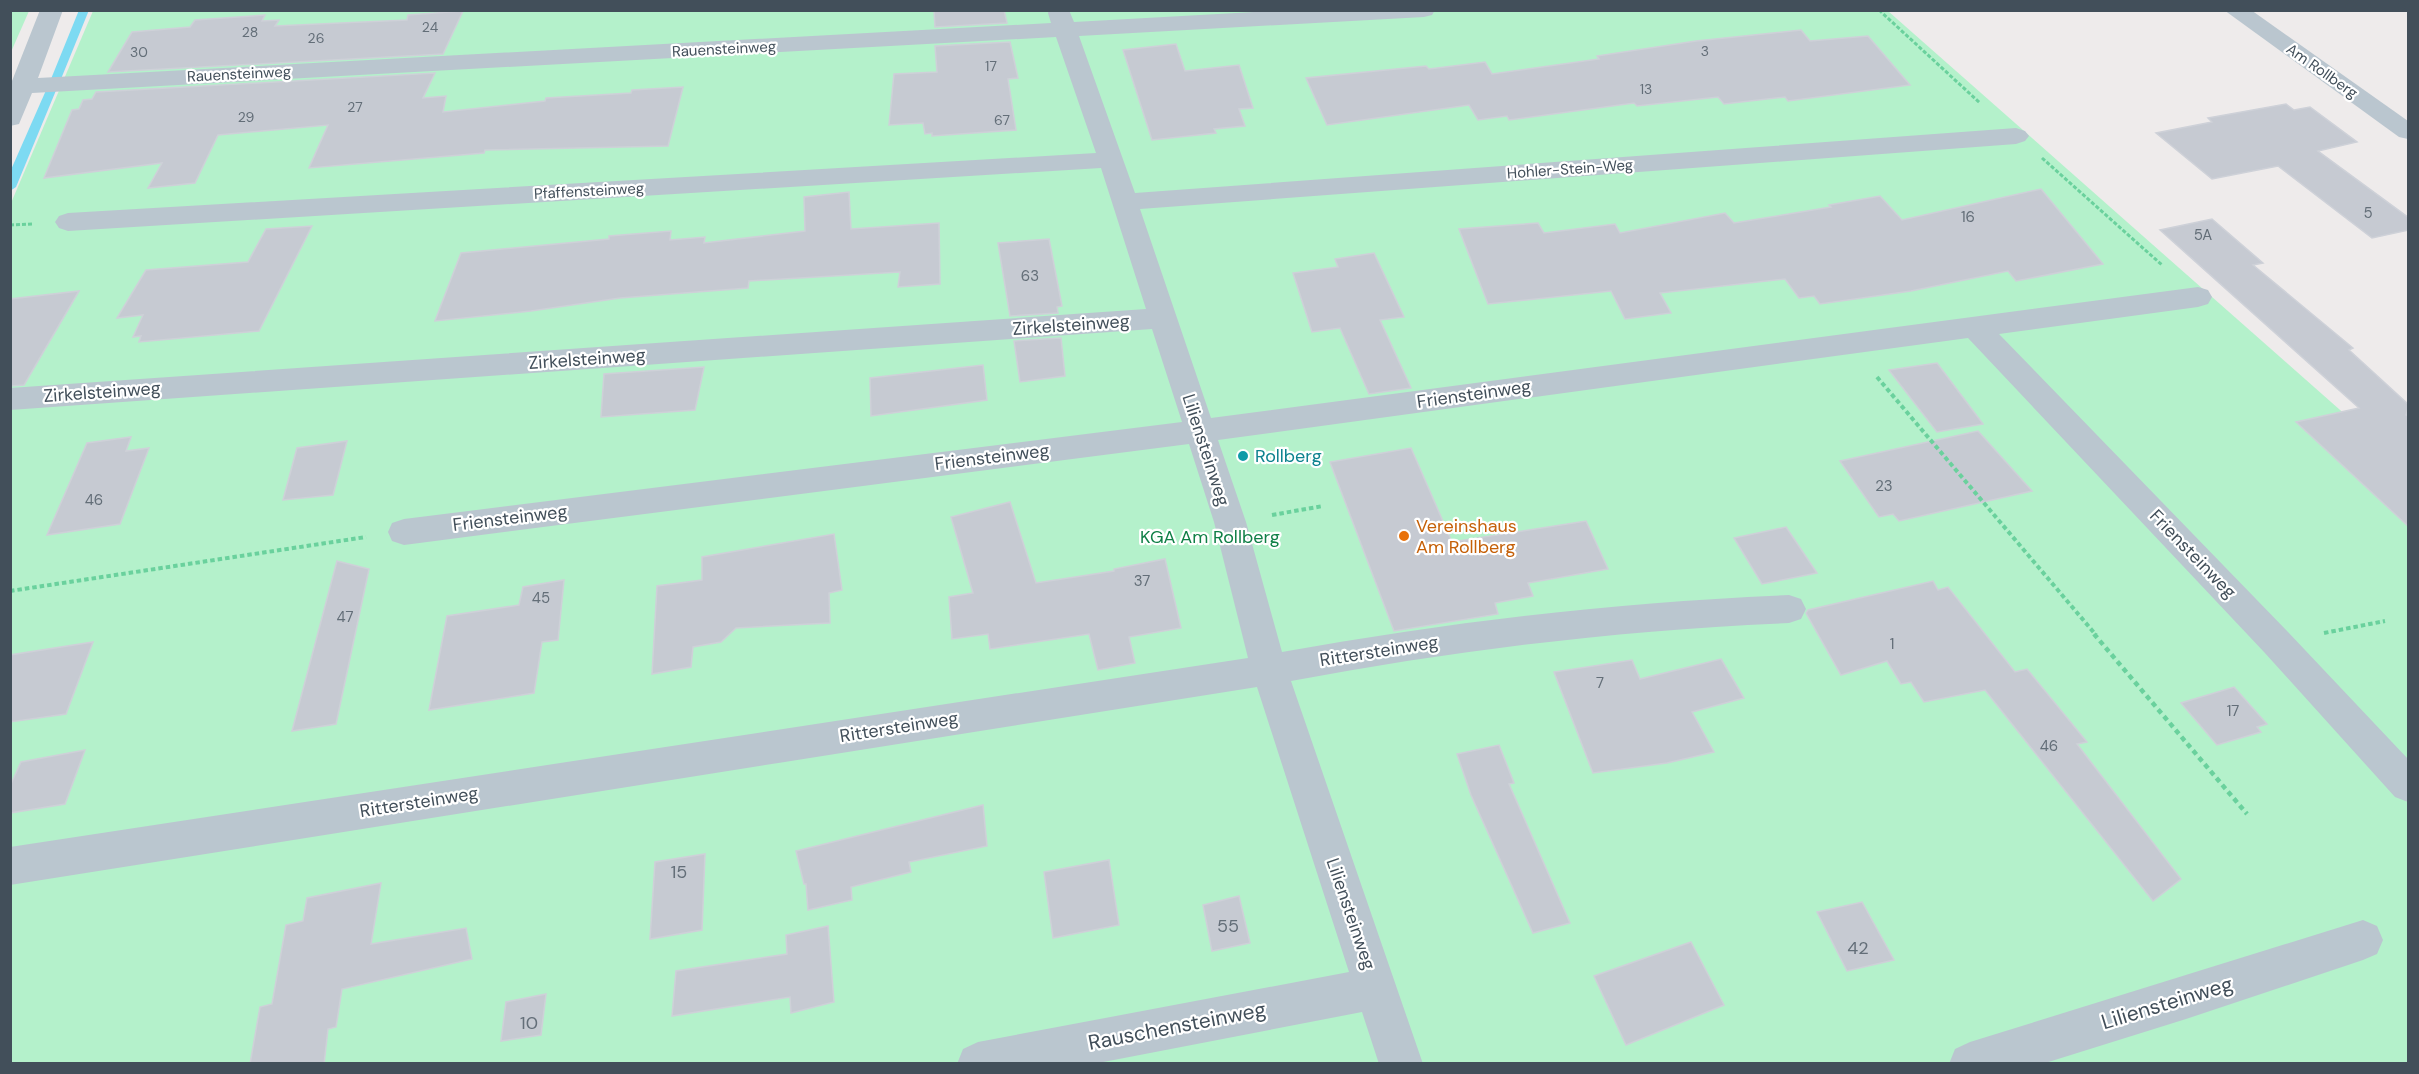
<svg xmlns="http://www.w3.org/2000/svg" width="2419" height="1074" font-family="'DM Sans',sans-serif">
	<rect width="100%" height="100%" fill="#eeebeb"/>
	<g fill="#b4f1cb">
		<polygon points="11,10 29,11 11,52 10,11"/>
		<polygon points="93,11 1888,11 2408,470 2408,1063 11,1064 11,203"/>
	</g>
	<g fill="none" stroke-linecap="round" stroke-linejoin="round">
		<g fill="#7ddaf2" fill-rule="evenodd">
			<polygon points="79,10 89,10 61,79 60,81 52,81 51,79"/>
			<polygon points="52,85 57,88 16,187 10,191 10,172 47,88"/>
		</g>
	</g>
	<g fill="#c6cad2" stroke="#ced1d8" stroke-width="1.5">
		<polygon points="934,10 1004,10 1007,23 935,27"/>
		<polygon points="463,11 443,54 108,72 132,32 190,27 195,20 265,15 262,21 279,20 275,26 407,20 408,15"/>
		<polygon points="1801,30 1810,41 1868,36 1910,85 1788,101 1785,97 1724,104 1718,97 1637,106 1634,103 1509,120 1507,116 1478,120 1469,105 1327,125 1306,78 1426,66 1429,69 1485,62 1492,74 1599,59 1597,56 1696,41"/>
		<polygon points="1010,42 1018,78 1008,79 1016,130 932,136 932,133 925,134 923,123 889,125 894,74 937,72 935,46"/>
		<polygon points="1176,44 1185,71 1239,65 1253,108 1239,109 1245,126 1214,129 1216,133 1152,140 1123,50"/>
		<polygon points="435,73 423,98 446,96 443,112 545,101 546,98 631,93 632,90 683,87 668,146 485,150 484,153 309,168 328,125 218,135 195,183 148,188 162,163 44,178 72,110 79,109 83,100 92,99 96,92"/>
		<polygon points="2286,104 2294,110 2310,107 2357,142 2318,151 2409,218 2409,230 2372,238 2278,166 2212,179 2156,133 2212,122 2208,118"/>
		<polygon points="2041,189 2103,264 2016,281 2008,271 1911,291 1820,304 1814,296 1799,298 1785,279 1660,293 1671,313 1625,319 1611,291 1488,304 1459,229 1538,223 1544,233 1615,224 1620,233 1725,213 1734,223 1831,207 1829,205 1880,196 1902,220"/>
		<polygon points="849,192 851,229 939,223 940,284 898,287 900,272 749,281 748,288 620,298 531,311 435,321 461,253 609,239 609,236 671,231 670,240 705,237 704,243 805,231 804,197"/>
		<polygon points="2212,219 2263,263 2253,265 2353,348 2349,350 2409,405 2406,415 2409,417 2409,527 2296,422 2359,408 2160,230"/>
		<polygon points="312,226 259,331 139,342 141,336 133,337 143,315 117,318 146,270 248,262 266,229"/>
		<polygon points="1049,239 1062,306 1057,307 1058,313 1010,316 998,243"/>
		<polygon points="1374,253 1404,317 1380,320 1411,388 1369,394 1340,328 1312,332 1293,273 1338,267 1335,259"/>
		<polygon points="79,291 24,385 10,386 10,299"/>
		<polygon points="1061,338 1065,376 1020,382 1014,341"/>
		<polygon points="1937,363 1983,424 1937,432 1889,370"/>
		<polygon points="983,365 987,400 871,416 870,378"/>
		<polygon points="704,367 695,410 601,417 604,374"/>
		<polygon points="1978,431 2032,491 1899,521 1893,514 1879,517 1840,461"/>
		<polygon points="131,437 126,451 149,448 120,524 47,535 87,443"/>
		<polygon points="347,441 333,495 283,500 297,448"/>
		<polygon points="1411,448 1452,542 1586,521 1608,569 1528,583 1533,596 1495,603 1498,614 1394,631 1330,462"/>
		<polygon points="1010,502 1036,583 1114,571 1114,569 1165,559 1181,628 1129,637 1135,663 1098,670 1089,634 990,649 988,634 952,639 949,597 973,593 951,517"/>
		<polygon points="1786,527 1817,573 1762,584 1734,538"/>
		<polygon points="834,534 842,590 829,593 830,623 736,628 721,642 693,647 691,667 652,674 657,586 702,580 702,557"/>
		<polygon points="337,561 369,569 336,724 292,731"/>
		<polygon points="564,580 558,640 542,642 534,693 429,710 447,616 519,605 523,587"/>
		<polygon points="1933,581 1938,590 1948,587 2015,672 2027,669 2087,742 2077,744 2181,879 2153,901 1985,690 1924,702 1911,682 1901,684 1887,661 1841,675 1806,613 1808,610"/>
		<polygon points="93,642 66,714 10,722 10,655"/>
		<polygon points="1721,659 1744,698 1692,712 1714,752 1667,763 1593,773 1554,672 1632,660 1640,679"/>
		<polygon points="2234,687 2267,724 2257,727 2261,732 2217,745 2181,703"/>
		<polygon points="1499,745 1514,783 1509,784 1570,923 1533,933 1471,795 1457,754"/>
		<polygon points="85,750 65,804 10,813 10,786 21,762"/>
		<polygon points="983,805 987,846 909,862 911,872 851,887 852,900 808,910 806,884 804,884 796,851"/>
		<polygon points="705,854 702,930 650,939 655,862"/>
		<polygon points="1109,860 1119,925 1053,938 1044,872"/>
		<polygon points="381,883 371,944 466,928 472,959 342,989 336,1027 328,1029 324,1064 250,1064 260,1007 272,1004 286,925 303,921 307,898"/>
		<polygon points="1239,896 1250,943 1212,951 1203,905"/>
		<polygon points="1862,902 1894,960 1847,971 1817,912"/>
		<polygon points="828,926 834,1002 791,1013 790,997 672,1016 676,971 787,954 786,935"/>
		<polygon points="1691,942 1724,1005 1626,1045 1594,976"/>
		<polygon points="546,994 541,1035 501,1041 506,1002"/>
	</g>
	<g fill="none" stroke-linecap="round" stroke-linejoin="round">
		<g stroke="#6ad19d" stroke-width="3" stroke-dasharray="4 2" stroke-linecap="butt">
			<polyline points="1879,10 1980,103"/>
			<polyline points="2042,158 2162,265"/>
			<polyline points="10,225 34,224"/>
		</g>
		<g stroke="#6ad19d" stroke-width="4" stroke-dasharray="4.5 3" stroke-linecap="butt">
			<polyline points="1877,377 2096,635"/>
			<polyline points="1272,515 1323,506"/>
			<polyline points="10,591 366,537"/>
			<polyline points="2324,633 2385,621"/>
		</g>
		<polyline stroke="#6ad19d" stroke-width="4.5" stroke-dasharray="5 4" stroke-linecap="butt" points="2094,634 2247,814"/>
		<g fill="#bac6cf" fill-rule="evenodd">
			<path d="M40,10H63L38,78L1051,23L1048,13L1049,10H1069L1074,22L1289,10H1435L1432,15L1424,17L1079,36L1135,193L2016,128L2025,131L2029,136L2025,141L2016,144L1140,209L1211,418L2198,287L2208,290L2212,297L2208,304L2198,307L1999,334L2288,632L2408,759V802L2395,797L2264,652L1968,338L1218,440L1246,522L1282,652C1450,622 1618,602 1789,595L1801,599L1806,609L1801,619L1789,623C1621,630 1456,650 1291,681L1423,1064H1379L1362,1012L1093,1064H957L963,1049L978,1042L1349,972L1257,687L10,885V847L1248,658L1214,522L1189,444L404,545L392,541L388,532L392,523L404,519L1182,422L1152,329L10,410V388L1146,309L1101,168L68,231L59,228L55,222L59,216L68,213L1096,153L1056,37L32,93L19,124L10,126V86Z"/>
			<polygon points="2224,10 2251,10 2408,121 2408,139 2399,137"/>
			<polygon points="2363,920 2377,926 2383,940 2377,954 2363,960 2186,1019 2042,1064 1949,1064 1955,1049 1970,1042"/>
		</g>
	</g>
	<circle fill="#0f9aa8" stroke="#fff" stroke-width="2" cx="1243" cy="456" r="6"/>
	<circle fill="#e8710a" stroke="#fff" stroke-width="2" cx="1404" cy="536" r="6"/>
	<g text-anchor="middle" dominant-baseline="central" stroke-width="4.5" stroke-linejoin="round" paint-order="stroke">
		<g font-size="14" fill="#636e78">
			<text x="430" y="27">24</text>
			<text x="250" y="32">28</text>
			<text x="316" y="38">26</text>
			<text x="1705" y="51">3</text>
			<text x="139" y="52">30</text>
			<text x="991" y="66">17</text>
			<text x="1646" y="89">13</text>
			<text x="355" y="107">27</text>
			<text x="246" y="117">29</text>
			<text x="1002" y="120">67</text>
		</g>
		<g font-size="15" fill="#424f5a" stroke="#fff">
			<text transform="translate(724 49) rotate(-3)">Rauensteinweg</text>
			<text transform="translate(2322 71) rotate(35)">Am Rollberg</text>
			<text transform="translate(239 74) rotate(-3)">Rauensteinweg</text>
			<text transform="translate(1570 169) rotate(-4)">Hohler-Stein-Weg</text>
			<text transform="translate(589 191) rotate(-3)">Pfaffensteinweg</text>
		</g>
		<g font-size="15" fill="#636e78">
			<text x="2368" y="213">5</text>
			<text x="1968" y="217">16</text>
			<text x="2203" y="235">5A</text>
			<text x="1030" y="276">63</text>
			<text x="1884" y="486">23</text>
			<text x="94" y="500">46</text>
			<text x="1142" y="581">37</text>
			<text x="541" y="598">45</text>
			<text x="345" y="617">47</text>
			<text x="1892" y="644">1</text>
			<text x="1600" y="683">7</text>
			<text x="2233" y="711">17</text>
			<text x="2049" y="746">46</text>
		</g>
		<g font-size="18" fill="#424f5a" stroke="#fff">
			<text transform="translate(1071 325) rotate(-4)">Zirkelsteinweg</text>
			<text transform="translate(587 359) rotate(-4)">Zirkelsteinweg</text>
			<text transform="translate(102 392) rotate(-4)">Zirkelsteinweg</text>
			<text transform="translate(1474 394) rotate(-8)">Friensteinweg</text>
			<text transform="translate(1206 450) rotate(72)">Liliensteinweg</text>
			<text transform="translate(992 457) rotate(-7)">Friensteinweg</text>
			<text transform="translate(510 518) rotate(-7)">Friensteinweg</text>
			<text transform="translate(2193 554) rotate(46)">Friensteinweg</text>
			<text transform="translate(1379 651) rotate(-9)">Rittersteinweg</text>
			<text transform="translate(899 727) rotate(-9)">Rittersteinweg</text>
			<text transform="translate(419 802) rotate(-9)">Rittersteinweg</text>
			<text transform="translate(1351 914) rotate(71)">Liliensteinweg</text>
		</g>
		<g font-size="18" fill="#0d838f" stroke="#fff" text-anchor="start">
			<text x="1255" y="456">Rollberg</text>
		</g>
		<g font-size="18" fill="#c56008" stroke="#fff" text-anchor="start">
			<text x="1416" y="526">Vereinshaus<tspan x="1416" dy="21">Am Rollberg</tspan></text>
		</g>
		<g font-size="18" fill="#0f7f46" stroke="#fff">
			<text x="1210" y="537">KGA Am Rollberg</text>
		</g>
		<g font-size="18" fill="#636e78">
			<text x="679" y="872">15</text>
			<text x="1228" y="926">55</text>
			<text x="1858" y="948">42</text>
			<text x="529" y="1023">10</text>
		</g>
		<g font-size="21" fill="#424f5a" stroke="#fff">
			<text transform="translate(2167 1003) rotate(-17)">Liliensteinweg</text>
			<text transform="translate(1177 1026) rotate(-11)">Rauschensteinweg</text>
		</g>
	</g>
	<rect width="2419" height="1074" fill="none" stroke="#424f5a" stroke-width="24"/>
</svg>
